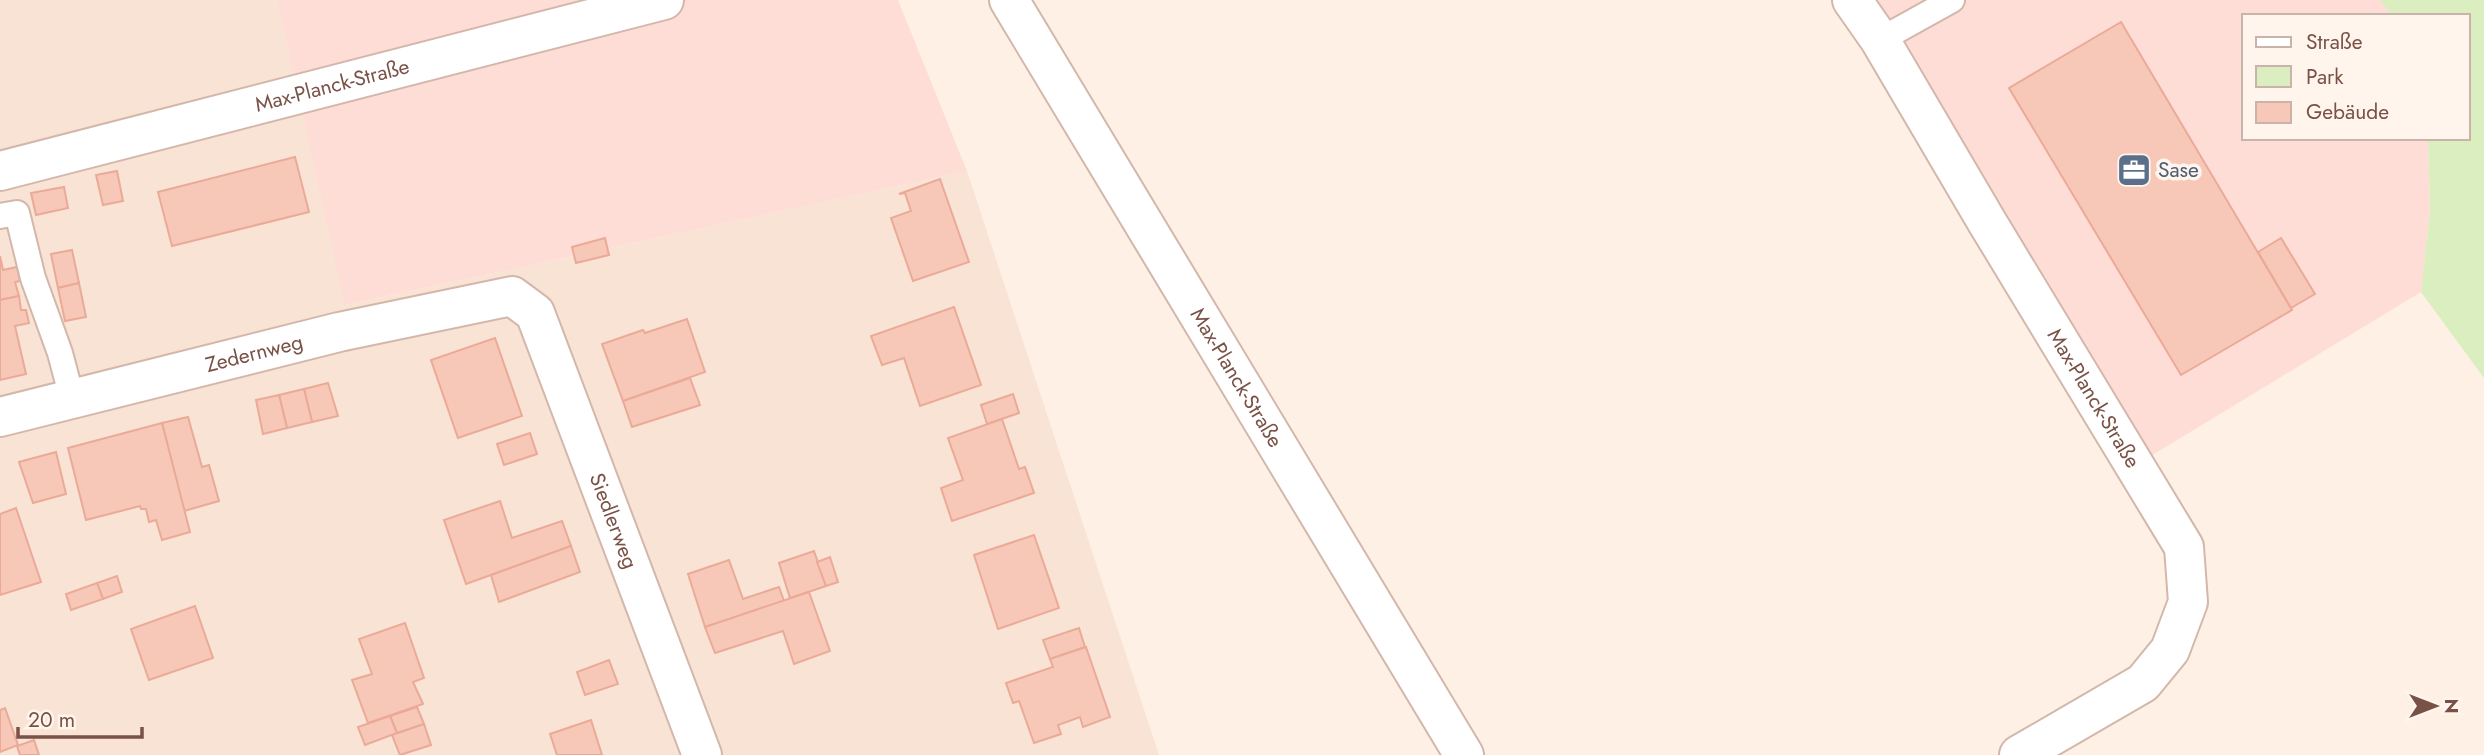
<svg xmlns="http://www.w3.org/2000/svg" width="2484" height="755" font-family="Jost,sans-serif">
	<rect width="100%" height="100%" fill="#fef0e4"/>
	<polygon fill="#f9e3d4" points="0,0 277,0 346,305 967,171 1159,755 0,755"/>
	<g fill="#ffddd7">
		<polygon points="277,0 898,0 967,171 345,305"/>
		<polygon points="1859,0 2380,0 2392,16 2244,16 2244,138 2428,138 2430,210 2421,292 2141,462"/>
	</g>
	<polygon fill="#daeec0" points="2380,0 2484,0 2484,378 2421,292 2430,210 2428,138 2468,138 2468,16 2392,16"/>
	<g fill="#f7c8b8" stroke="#ebaa97" stroke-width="2">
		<polygon points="2121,22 2292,310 2181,375 2009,88"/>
		<polygon points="295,157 309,212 172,246 158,192"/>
		<polygon points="117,171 123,201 103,205 96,175"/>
		<polygon points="940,179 969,262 913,281 891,218 911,211 905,193 899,194"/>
		<polygon points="64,187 68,208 36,215 31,193"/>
		<polygon points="605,238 609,255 576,263 572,247"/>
		<polygon points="2281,238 2315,294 2291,308 2258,252"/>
		<polygon points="72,250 79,283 58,288 51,254"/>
		<polygon points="0,256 3,270 17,267 20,281 15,282 19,296 0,300"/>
		<polygon points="79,283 86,317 65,321 58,288"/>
		<polygon points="19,296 21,310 26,310 29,323 15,326 26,374 0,380 0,300"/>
		<polygon points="954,307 981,385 920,406 904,358 882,365 871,336"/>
		<polygon points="687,319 705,372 623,401 602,344 643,330 645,333"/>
		<polygon points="495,338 522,416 458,438 431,360"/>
		<polygon points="690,378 700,405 632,427 623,401"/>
		<polygon points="328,383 338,416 312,422 304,389"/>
		<polygon points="304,389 312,422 287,428 279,395"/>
		<polygon points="1013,394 1019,413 987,424 981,405"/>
		<polygon points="279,395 287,428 263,434 256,400"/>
		<polygon points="188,417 202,467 209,465 219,501 184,511 162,423"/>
		<polygon points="1002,419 1019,469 1025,467 1034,493 952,521 941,488 963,480 948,438"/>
		<polygon points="162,423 190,532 162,540 156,520 149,522 146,509 141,509 140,506 86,520 68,448"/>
		<polygon points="530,433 537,454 504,465 497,444"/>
		<polygon points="56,452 66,494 33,503 19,462"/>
		<polygon points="500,501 512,538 562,521 571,546 466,584 444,520"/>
		<polygon points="16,508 41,582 0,595 0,514"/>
		<polygon points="1034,535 1059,608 998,629 974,555"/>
		<polygon points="571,546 580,572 499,602 491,575"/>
		<polygon points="814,551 826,586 790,598 779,563"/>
		<polygon points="830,557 838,582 826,586 817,562"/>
		<polygon points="729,560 743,599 779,587 784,601 705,627 688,574"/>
		<polygon points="117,576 122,592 103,599 97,583"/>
		<polygon points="97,583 103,599 71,610 66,594"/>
		<polygon points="809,592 830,651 794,664 783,631 715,653 705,627"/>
		<polygon points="195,606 213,658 149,680 131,629"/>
		<polygon points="405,623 424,678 413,682 423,704 368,723 352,680 372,674 359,639"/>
		<polygon points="1079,628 1085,647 1050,659 1043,640"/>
		<polygon points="1086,647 1110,717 1083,727 1080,717 1058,725 1061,734 1034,743 1019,701 1013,703 1006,683 1053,667 1050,659"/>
		<polygon points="609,660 618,684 585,695 577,672"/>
		<polygon points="417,707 424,724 397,733 390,716"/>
		<polygon points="5,708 18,745 0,752 0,710"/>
		<polygon points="390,716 397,733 365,745 358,727"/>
		<polygon points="591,720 602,755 557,755 550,734"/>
		<polygon points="424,724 431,745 400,755 392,735"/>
		<polygon points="34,740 39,755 20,755 17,746"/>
	</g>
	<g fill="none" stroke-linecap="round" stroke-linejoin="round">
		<g stroke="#d4b7ab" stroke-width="28">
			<g id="lane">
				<polyline points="1880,40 1952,0"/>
				<polyline points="0,216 17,213 33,278 60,353 72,398"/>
			</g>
		</g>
		<g stroke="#d4b7ab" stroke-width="42">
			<g id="street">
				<path id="s1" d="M1009,0L1464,755"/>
				<path id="s2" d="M1852,0L1880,40L1987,222L2184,547L2188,602L2170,650L2143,683L2019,755"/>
				<path id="s3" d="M0,171L664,0"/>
				<path id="s4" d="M0,417L339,332L512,296L535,313L702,755"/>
			</g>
		</g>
		<use href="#lane" stroke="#fff" stroke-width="24"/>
		<use href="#street" stroke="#fff" stroke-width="38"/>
	</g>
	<defs>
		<g id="office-square" transform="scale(1.75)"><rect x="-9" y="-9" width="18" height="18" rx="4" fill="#5c6f8a" stroke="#fff5ec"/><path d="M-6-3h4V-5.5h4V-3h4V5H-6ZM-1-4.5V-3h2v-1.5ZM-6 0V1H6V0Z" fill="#fff"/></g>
	</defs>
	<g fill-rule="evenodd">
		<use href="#office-square" x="2134" y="170"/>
	</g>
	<g text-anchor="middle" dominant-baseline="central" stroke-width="7" stroke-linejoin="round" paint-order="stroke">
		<g font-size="21" fill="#7a5146" stroke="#fff5ec">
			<text stroke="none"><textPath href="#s3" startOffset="343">Max-Planck-Straße</textPath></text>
			<text stroke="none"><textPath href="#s4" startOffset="262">Zedernweg</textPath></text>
			<text stroke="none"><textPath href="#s1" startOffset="441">Max-Planck-Straße</textPath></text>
			<text stroke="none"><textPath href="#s2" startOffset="466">Max-Planck-Straße</textPath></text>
			<text stroke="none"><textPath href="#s4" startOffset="777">Siedlerweg</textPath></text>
		</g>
		<g font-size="21" fill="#4e5e75" stroke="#fff5ec" text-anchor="start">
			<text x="2158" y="170">Sase</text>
		</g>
	</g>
	<rect x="2242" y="14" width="228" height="126" fill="#fff5ec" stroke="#cab3aa" stroke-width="2"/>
	<rect x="2256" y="37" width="35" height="10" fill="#ffffff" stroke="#cab3aa" stroke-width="2"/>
	<text x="2306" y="49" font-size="21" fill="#7a5146">Straße</text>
	<rect x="2256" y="66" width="35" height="21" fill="#daeec0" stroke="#cab3aa" stroke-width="2"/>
	<text x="2306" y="84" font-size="21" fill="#7a5146">Park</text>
	<rect x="2256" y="102" width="35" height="21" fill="#f7c8b8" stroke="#cab3aa" stroke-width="2"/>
	<text x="2306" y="119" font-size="21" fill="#7a5146">Gebäude</text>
	<g transform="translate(2435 706) rotate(90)" stroke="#fff5ec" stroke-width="5" paint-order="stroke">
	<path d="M0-5L12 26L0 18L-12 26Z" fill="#7a5146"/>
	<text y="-10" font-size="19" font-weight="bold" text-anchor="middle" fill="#7a5146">N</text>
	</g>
	<path d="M18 727v10h124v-10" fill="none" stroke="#7a5146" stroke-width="3.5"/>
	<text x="28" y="727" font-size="21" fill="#7a5146" stroke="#fff5ec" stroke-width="5" paint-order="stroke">20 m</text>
</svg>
